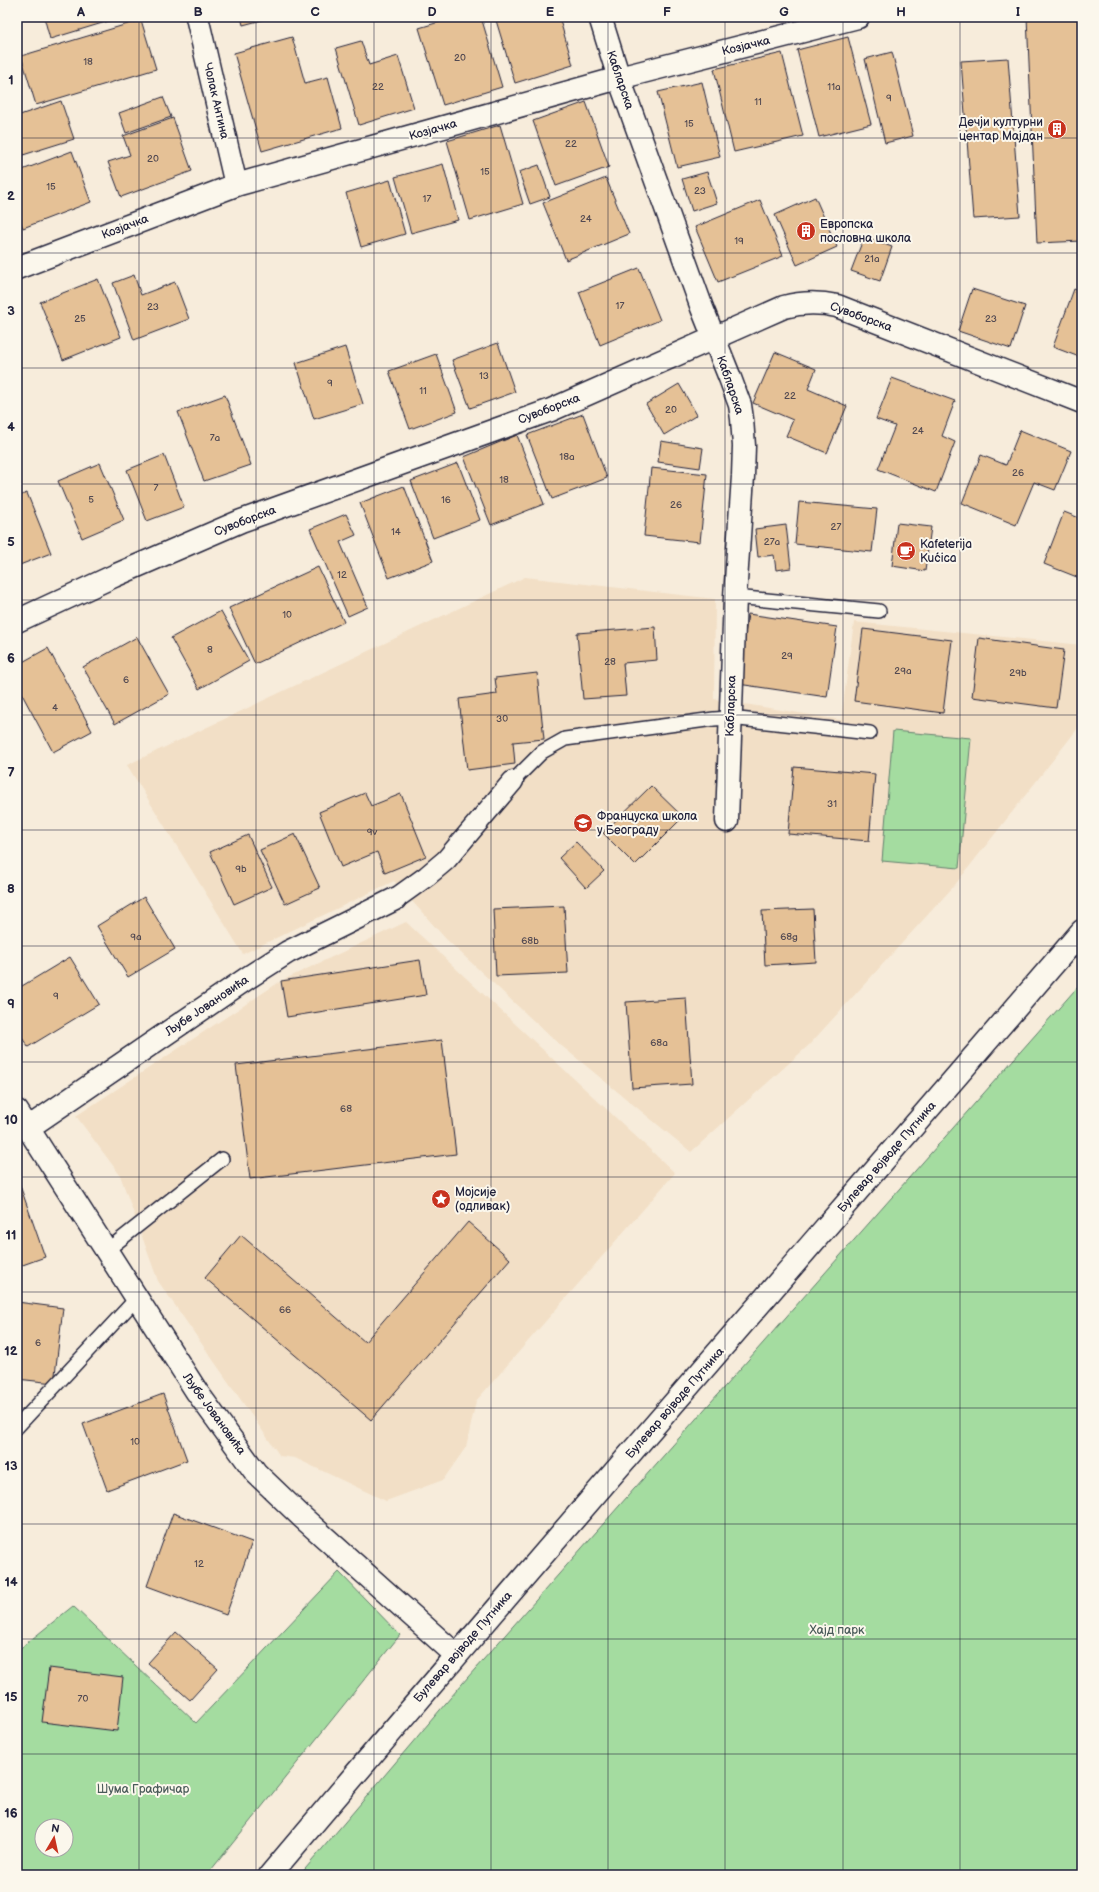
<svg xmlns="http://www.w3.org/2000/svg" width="1099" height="1892" font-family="'Balsamiq Sans',sans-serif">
	<rect width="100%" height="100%" fill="#f7ecdb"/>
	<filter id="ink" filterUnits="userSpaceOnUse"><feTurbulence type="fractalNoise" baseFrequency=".025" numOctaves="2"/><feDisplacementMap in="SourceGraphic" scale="8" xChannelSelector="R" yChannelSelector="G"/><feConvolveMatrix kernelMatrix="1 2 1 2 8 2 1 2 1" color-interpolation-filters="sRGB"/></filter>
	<g filter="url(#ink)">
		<g fill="#f2dfc6">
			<polygon points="525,577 715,599 714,699 841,720 854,622 1082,645 1082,723 954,886 809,1045 691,1152 552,1038 446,939 394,881 243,954 127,765"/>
			<polygon points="406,922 675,1173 476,1401 466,1447 443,1480 386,1501 295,1458 280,1456 158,1281 120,1175 76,1116 281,981"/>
		</g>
		<g fill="#a4dca0" stroke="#637f6e" fill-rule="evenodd">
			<polygon points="893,731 971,738 959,868 882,861"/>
			<polygon points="1082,982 1082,1875 300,1875 468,1677"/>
			<path d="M339,1572L400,1635L207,1875H17V1651L73,1606L196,1723ZM42,1826H66V1850H42Z"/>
		</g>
		<g fill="#e5c196" stroke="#22223b">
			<polygon points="44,17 122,17 50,39"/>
			<polygon points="241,17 273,17 243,25"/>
			<polygon points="456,17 481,17 502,87 443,105 419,28"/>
			<polygon points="495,17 559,17 573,65 515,83"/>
			<polygon points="1027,17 1082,17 1082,241 1037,243"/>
			<polygon points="141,20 156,69 36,105 21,56"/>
			<polygon points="292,37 305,83 328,77 342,128 262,151 234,53"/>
			<polygon points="848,37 871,124 819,137 797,50"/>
			<polygon points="361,41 369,65 398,56 414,108 359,125 336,48"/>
			<polygon points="892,52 913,136 885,143 865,59"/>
			<polygon points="782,53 803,136 734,152 714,69"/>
			<polygon points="1008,58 1020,216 973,219 961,61"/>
			<polygon points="702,82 720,157 677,167 658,92"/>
			<polygon points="163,97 171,117 126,133 119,113"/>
			<polygon points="61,101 74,139 23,155 17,137 17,116"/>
			<polygon points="586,102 609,167 556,186 533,121"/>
			<polygon points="173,118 192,171 121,197 108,162 130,155 123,136"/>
			<polygon points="500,125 523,204 470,220 447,141"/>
			<polygon points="72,151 91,202 23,228 17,213 17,172"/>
			<polygon points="443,164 458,220 411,233 395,177"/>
			<polygon points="539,165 550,197 530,204 519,172"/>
			<polygon points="707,172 717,203 692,211 682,179"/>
			<polygon points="606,178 629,234 566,260 543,203"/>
			<polygon points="390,180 405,234 361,247 346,193"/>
			<polygon points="815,197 837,247 797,265 775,215"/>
			<polygon points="760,200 783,256 718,282 695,227"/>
			<polygon points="864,237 892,247 880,281 851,271"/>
			<polygon points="639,268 660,320 600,345 579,292"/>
			<polygon points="134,275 141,295 175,282 189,319 134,340 113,283"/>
			<polygon points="98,279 121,337 63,360 40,302"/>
			<polygon points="972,289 1025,306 1011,349 958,331"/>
			<polygon points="1074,289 1082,292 1082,358 1053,347"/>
			<polygon points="498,343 515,392 470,408 452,360"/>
			<polygon points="345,347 363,404 314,419 296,363"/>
			<polygon points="775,352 816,369 808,389 847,406 827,453 786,436 793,420 753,403"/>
			<polygon points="436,354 457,412 410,429 389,371"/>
			<polygon points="892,378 955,401 942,436 955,442 936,492 878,469 895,426 876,419"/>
			<polygon points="679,384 697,415 664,435 646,404"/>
			<polygon points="225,395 251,465 204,481 178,412"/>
			<polygon points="583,414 607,478 552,499 527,435"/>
			<polygon points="1020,430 1071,451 1055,490 1034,482 1016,525 962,503 981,455 1006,465"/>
			<polygon points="517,435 544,504 491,525 464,457"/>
			<polygon points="661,441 703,448 700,468 658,462"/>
			<polygon points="164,455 184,507 147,521 127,470"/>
			<polygon points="100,463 124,520 82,538 58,481"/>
			<polygon points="458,463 480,520 433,538 411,481"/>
			<polygon points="651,468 707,474 700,542 644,536"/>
			<polygon points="404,486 433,561 389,578 360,503"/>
			<polygon points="27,493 51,553 17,566 17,497"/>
			<polygon points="799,502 877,509 872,552 795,544"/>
			<polygon points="1064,512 1082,519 1082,579 1044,564"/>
			<polygon points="346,514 356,535 340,542 368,607 348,616 310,529"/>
			<polygon points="897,523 931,527 925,571 892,566"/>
			<polygon points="786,525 791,568 776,570 774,555 758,557 755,529"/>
			<polygon points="318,567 344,622 255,664 229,608"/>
			<polygon points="221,611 249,661 199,689 171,638"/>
			<polygon points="748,614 837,627 827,697 738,684"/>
			<polygon points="655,627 657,660 623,663 626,696 583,699 577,633"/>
			<polygon points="863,629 952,640 943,713 854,701"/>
			<polygon points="137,637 169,694 115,724 83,667"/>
			<polygon points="979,638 1064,650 1056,708 972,697"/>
			<polygon points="48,648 92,731 53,752 17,685 17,665"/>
			<polygon points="537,673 544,739 513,742 515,764 467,770 459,699 497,694 495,678"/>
			<polygon points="794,767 875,774 869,841 788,834"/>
			<polygon points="651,786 683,817 635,865 603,833"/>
			<polygon points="365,793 371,806 401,794 426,856 385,873 377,852 341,867 319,812"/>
			<polygon points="295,834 320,888 285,904 260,850"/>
			<polygon points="248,835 272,887 234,904 210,852"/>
			<polygon points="576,842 604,871 586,888 559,858"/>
			<polygon points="144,897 175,949 128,977 97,926"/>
			<polygon points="564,906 568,973 496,976 493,909"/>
			<polygon points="813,909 816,962 765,965 762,911"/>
			<polygon points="70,957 99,1004 28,1047 17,1030 17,989"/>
			<polygon points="420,960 426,995 287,1017 281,981"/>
			<polygon points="686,998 692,1084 632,1088 626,1002"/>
			<polygon points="442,1040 456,1154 250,1179 236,1065"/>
			<polygon points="17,1177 45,1257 17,1267"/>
			<polygon points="468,1222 510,1259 371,1420 205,1278 241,1235 365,1342"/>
			<polygon points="17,1302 63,1308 54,1383 17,1379"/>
			<polygon points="163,1394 187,1460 107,1490 83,1424"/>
			<polygon points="173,1513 252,1542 226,1615 147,1586"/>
			<polygon points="176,1632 218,1669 190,1700 148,1663"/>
			<polygon points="49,1668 123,1677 117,1731 42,1722"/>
		</g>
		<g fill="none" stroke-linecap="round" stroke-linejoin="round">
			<g stroke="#22223b" stroke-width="16">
				<g id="service">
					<polyline points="735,597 879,611"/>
					<polyline points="513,781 542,752 565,739 714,719 730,718 870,733"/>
					<polyline points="106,1251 222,1159"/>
					<polyline points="17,1427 136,1299"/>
				</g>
			</g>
			<g stroke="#22223b" stroke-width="23">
				<polyline id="pedestrian" points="395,899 427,876 446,860 513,781"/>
			</g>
			<g stroke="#22223b" stroke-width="25">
				<g id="minor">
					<polyline points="197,17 236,185"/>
					<polyline points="600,17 619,78 702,308 730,378 740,405 742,419 744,446 743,476 735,597 727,821"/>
					<polyline points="17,268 236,185 619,78 858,17"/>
					<path d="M17,621L114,576L241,521L551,410L784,307C803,302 818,302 837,306L1082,402"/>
					<polyline points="17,1111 197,1392 256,1473 302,1517 456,1655"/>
					<polyline points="28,1128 249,977 288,952 395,899"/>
				</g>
			</g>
			<g stroke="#22223b" stroke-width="25">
				<path id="tertiary" d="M270,1875C537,1558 811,1246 1082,931"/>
			</g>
			<use href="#service" stroke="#fbf7ec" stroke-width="13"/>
			<use href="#pedestrian" stroke="#fbf7ec" stroke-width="20"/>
			<use href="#minor" stroke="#fbf7ec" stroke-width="22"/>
			<use href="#tertiary" stroke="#fbf7ec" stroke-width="22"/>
		</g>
	</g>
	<path fill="none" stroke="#22223b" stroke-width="1" stroke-opacity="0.55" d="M139,17V1875M256,17V1875M374,17V1875M491,17V1875M608,17V1875M725,17V1875M843,17V1875M960,17V1875M17,138H1082M17,253H1082M17,368H1082M17,484H1082M17,600H1082M17,715H1082M17,830H1082M17,946H1082M17,1062H1082M17,1177H1082M17,1292H1082M17,1408H1082M17,1524H1082M17,1639H1082M17,1754H1082"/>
	<defs>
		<g id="building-disc" transform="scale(1)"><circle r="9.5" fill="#c8321e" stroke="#fbf7ec"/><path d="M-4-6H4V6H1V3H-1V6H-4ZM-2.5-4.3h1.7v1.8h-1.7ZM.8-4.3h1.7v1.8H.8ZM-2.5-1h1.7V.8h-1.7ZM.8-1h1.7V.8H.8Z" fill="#fff"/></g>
		<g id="cafe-disc" transform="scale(1)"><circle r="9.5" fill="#c8321e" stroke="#fbf7ec"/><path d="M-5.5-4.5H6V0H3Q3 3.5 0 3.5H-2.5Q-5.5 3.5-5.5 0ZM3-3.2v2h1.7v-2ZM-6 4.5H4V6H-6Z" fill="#fff"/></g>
		<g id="school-disc" transform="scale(1)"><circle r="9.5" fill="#c8321e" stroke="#fbf7ec"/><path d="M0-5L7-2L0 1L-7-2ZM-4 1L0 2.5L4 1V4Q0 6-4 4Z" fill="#fff"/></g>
		<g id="sight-disc" transform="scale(1)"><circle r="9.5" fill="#c8321e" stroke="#fbf7ec"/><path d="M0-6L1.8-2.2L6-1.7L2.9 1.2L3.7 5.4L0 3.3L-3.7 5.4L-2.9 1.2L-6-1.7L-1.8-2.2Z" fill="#fff"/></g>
	</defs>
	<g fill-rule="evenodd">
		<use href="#building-disc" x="1057" y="129"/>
		<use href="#building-disc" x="806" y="231"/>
		<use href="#cafe-disc" x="906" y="551"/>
		<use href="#school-disc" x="583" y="823"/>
		<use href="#sight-disc" x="441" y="1199"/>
	</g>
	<g text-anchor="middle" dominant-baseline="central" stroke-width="4" stroke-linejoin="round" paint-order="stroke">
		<g font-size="10" fill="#534a52">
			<text x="460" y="58">20</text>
			<text x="88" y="62">18</text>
			<text x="378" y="87">22</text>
			<text x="834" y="87">11a</text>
			<text x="889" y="98">9</text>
			<text x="758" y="102">11</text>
			<text x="689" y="124">15</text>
			<text x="571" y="144">22</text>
			<text x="153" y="159">20</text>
			<text x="485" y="172">15</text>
			<text x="51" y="187">15</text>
			<text x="700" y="191">23</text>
			<text x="427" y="199">17</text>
			<text x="586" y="219">24</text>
			<text x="739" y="241">19</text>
			<text x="872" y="259">21a</text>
			<text x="620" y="306">17</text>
			<text x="153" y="307">23</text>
			<text x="80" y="319">25</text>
			<text x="991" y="319">23</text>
			<text x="484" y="376">13</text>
			<text x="330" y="383">9</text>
			<text x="423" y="391">11</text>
			<text x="790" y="396">22</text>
			<text x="671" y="410">20</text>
			<text x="918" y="431">24</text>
			<text x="215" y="438">7a</text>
			<text x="567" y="457">18a</text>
			<text x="1018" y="473">26</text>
			<text x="504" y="480">18</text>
			<text x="156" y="488">7</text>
			<text x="91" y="500">5</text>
			<text x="446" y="500">16</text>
			<text x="676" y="505">26</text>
			<text x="836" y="527">27</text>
			<text x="396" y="532">14</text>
			<text x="772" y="542">27a</text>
			<text x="342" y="575">12</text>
			<text x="287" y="615">10</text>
			<text x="210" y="650">8</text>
			<text x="787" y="656">29</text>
			<text x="610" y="662">28</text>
			<text x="903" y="671">29a</text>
			<text x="1018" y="673">29b</text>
			<text x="126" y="680">6</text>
			<text x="55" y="708">4</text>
			<text x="502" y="719">30</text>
			<text x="832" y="804">31</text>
			<text x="372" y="832">9v</text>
			<text x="241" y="869">9b</text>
			<text x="136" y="937">9a</text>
			<text x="789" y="937">68g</text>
			<text x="530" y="941">68b</text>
			<text x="56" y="996">9</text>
			<text x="659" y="1043">68a</text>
			<text x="346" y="1109">68</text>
			<text x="285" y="1310">66</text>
			<text x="38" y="1343">6</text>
			<text x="135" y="1442">10</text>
			<text x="199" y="1564">12</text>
			<text x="83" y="1699">70</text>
		</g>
		<g font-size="12" fill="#22223b" stroke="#fbf7ec">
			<text transform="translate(746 46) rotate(-14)">Козјачка</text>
			<text transform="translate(620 80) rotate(71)">Кабларска</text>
			<text transform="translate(216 101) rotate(77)">Чолак Антина</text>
			<text transform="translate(433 130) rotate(-16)">Козјачка</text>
			<text transform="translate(125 227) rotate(-21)">Козјачка</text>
			<text transform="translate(861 317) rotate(20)">Сувоборска</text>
			<text transform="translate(730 385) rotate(71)">Кабларска</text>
			<text transform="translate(549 409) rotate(-21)">Сувоборска</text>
			<text transform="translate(245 521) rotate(-21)">Сувоборска</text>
			<text transform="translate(731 706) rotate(-88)">Кабларска</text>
			<text transform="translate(207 1006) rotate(-34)">Љубе Јовановића</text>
			<text transform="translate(887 1157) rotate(-49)">Булевар војводе Путника</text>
			<text transform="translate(675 1403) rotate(-49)">Булевар војводе Путника</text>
			<text transform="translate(214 1414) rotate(54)">Љубе Јовановића</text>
			<text transform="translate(463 1647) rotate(-49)">Булевар војводе Путника</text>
		</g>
		<g font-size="12" fill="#22223b" stroke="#fbf7ec" text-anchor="start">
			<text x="1043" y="122" text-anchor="end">Дечји културни<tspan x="1043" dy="14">центар Мајдан</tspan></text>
			<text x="820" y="224">Европска<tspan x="820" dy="14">пословна школа</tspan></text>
			<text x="920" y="544">Kafeterija<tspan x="920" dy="14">Kućica</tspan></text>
			<text x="597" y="816">Француска школа<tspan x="597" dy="14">у Београду</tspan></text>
			<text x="455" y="1192">Мојсије<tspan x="455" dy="14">(одливак)</tspan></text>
		</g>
		<g font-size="12" fill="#495a59" stroke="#fbf7ec">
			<text x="837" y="1630">Хајд парк</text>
			<text x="143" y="1789">Шума Графичар</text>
		</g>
	</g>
	<rect width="1099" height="1892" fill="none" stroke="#fbf7ec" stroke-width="44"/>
	<g transform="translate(54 1838) rotate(9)"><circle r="19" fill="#fbf7ec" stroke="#a4a2a5"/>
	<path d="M0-3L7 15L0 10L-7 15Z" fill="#c8321e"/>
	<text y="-6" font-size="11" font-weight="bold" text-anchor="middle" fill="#22223b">N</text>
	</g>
	<rect x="22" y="22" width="1055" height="1848" fill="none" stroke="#22223b" stroke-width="1.5"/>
	<g font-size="13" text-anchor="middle" font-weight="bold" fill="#22223b">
		<text x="81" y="16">A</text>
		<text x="198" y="16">B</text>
		<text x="315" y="16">C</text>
		<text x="432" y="16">D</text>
		<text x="550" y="16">E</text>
		<text x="667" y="16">F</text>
		<text x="784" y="16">G</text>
		<text x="901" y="16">H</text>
		<text x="1018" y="16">I</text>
		<text x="11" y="84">1</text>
		<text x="11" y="200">2</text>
		<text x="11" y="315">3</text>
		<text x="11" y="431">4</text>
		<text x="11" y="546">5</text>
		<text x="11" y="662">6</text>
		<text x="11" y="777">7</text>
		<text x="11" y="893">8</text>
		<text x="11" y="1008">9</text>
		<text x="11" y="1124">10</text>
		<text x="11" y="1239">11</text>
		<text x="11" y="1355">12</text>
		<text x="11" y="1470">13</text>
		<text x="11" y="1586">14</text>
		<text x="11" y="1701">15</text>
		<text x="11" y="1817">16</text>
	</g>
</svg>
